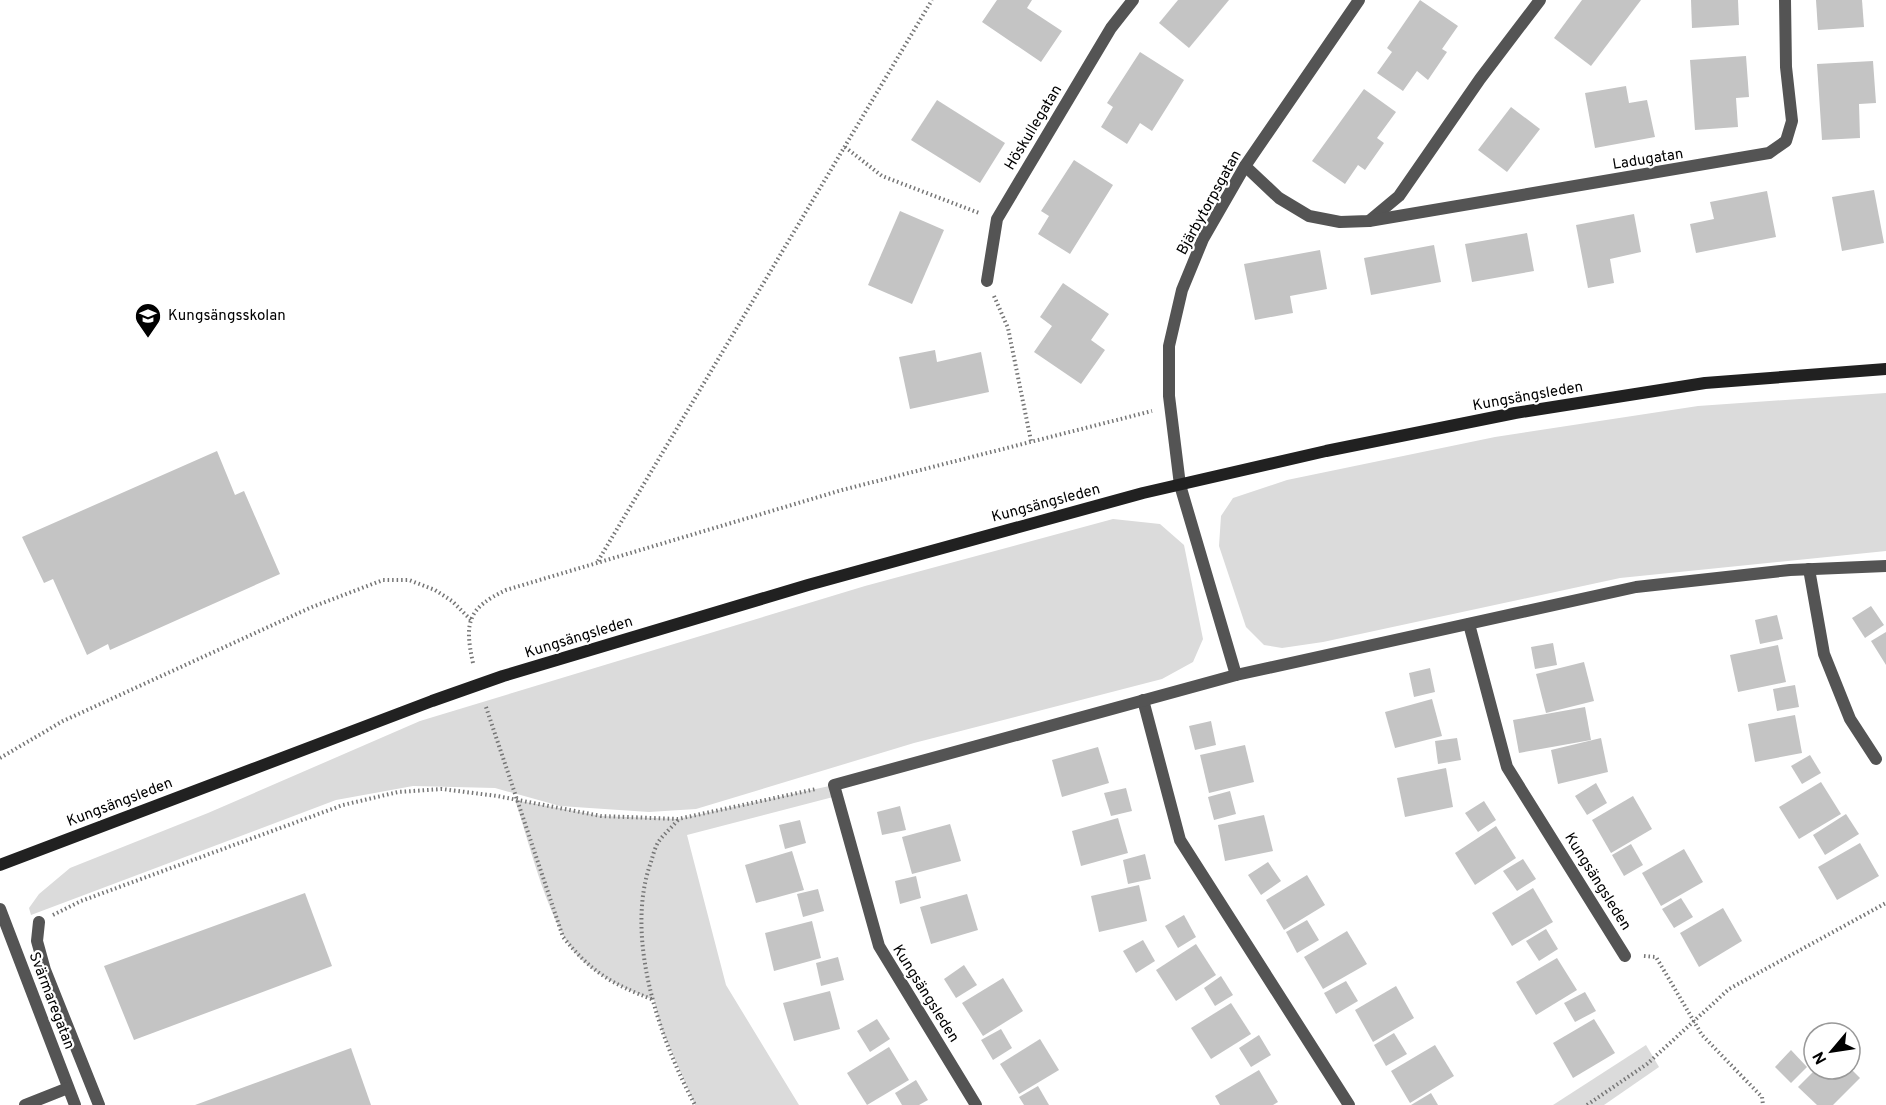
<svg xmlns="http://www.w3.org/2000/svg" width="1886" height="1105" font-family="Overpass,sans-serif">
	<rect width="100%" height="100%" fill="#fff"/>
	<g fill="#dbdbdb">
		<polygon points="1886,393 1886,551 1620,578 1323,642 1282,648 1264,645 1246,627 1219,546 1221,516 1233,498 1287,480 1495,437 1698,406"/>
		<polygon points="1113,519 1160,524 1184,545 1203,639 1193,662 1162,679 914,743 696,809 649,812 560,806 495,788 413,786 336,800 31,915 29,908 39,894 70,868 208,813 420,721 865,586"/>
		<path d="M834,785L837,796L687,835L726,985L799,1105H695L661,1028L654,1000C628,990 603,980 582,960C549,929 530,844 515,800L601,816L678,819Z"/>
		<polygon points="1646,1045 1659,1067 1604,1105 1553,1105"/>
	</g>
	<g fill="#c4c4c4">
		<polygon points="997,0 1032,0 1027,8 1062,31 1041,62 982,22"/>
		<polygon points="1178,0 1229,0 1189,48 1159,23"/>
		<polygon points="1420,0 1458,26 1442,49 1447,52 1428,80 1417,71 1403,91 1377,73 1392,52 1387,48"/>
		<polygon points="1582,0 1641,0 1591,66 1554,38"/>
		<polygon points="1691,0 1738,0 1739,25 1692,28"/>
		<polygon points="1816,0 1862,0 1864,27 1818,30"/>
		<polygon points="1140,52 1184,80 1152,131 1140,123 1127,144 1101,127 1113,107 1107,103"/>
		<polygon points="1746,56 1749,97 1736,98 1738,127 1695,130 1690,60"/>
		<polygon points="1873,61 1876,103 1859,104 1860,138 1822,140 1817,64"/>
		<polygon points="1626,86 1629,103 1647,100 1655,137 1595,148 1585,93"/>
		<polygon points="1364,89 1396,112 1377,138 1384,143 1365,170 1358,165 1345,184 1312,161"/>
		<polygon points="937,100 1005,143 980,183 911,140"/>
		<polygon points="1511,107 1540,129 1507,172 1478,150"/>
		<polygon points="1074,160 1113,185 1070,254 1038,234 1049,216 1041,211"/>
		<polygon points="1874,190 1884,243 1842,251 1832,197"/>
		<polygon points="1767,191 1776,237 1696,253 1690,224 1714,219 1710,202"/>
		<polygon points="900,211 944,230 912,304 868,285"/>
		<polygon points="1634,214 1641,252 1610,259 1614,283 1588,288 1576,225"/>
		<polygon points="1527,233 1534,271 1472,282 1465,244"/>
		<polygon points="1434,245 1441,282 1371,295 1364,258"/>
		<polygon points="1320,250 1327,289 1290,296 1293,313 1255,320 1244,264"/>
		<polygon points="1063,283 1109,314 1091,340 1105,350 1081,384 1034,352 1052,326 1040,317"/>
		<polygon points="935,350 937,362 981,352 989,392 910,409 899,357"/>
		<polygon points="217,451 235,495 244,491 280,574 110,650 108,644 87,655 53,579 44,583 22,537"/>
		<polygon points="1871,606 1884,625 1865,638 1852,618"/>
		<polygon points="1777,615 1783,639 1760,644 1755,620"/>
		<polygon points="1886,632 1886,665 1871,641"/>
		<polygon points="1553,643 1557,665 1535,669 1531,647"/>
		<polygon points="1778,645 1786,682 1738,692 1730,655"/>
		<polygon points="1584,662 1594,701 1546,713 1536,674"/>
		<polygon points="1430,668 1435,692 1414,697 1409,673"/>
		<polygon points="1795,685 1799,707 1777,711 1773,689"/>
		<polygon points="1432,699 1442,736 1395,748 1385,712"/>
		<polygon points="1585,707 1591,740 1519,753 1513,720"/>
		<polygon points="1795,715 1802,753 1755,762 1748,724"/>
		<polygon points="1211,721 1216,745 1195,750 1189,726"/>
		<polygon points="1457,738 1461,760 1438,764 1435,741"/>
		<polygon points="1601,738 1608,772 1558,784 1551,750"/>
		<polygon points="1245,745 1254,782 1209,793 1200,755"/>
		<polygon points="1098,747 1109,783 1062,797 1052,760"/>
		<polygon points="1810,755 1821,773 1802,784 1791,766"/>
		<polygon points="1446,768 1453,807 1405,817 1397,778"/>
		<polygon points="1821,782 1841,814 1799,839 1779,807"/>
		<polygon points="1596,783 1607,803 1587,815 1575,796"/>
		<polygon points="1126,788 1132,811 1111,816 1104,793"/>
		<polygon points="1230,791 1236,814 1214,820 1208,797"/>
		<polygon points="1633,796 1652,829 1611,853 1592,820"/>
		<polygon points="1484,801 1496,820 1478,832 1465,813"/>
		<polygon points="900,806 906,830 882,835 877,812"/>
		<polygon points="1846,814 1859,834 1825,855 1813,835"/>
		<polygon points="1264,815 1273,851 1225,861 1218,825"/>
		<polygon points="1118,818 1128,853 1081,866 1072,831"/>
		<polygon points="800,820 806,843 785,849 779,825"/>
		<polygon points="950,824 961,861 912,874 902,837"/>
		<polygon points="1496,826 1516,858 1475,885 1455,853"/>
		<polygon points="1860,843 1879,876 1837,900 1818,867"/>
		<polygon points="1631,844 1643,865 1624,876 1612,855"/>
		<polygon points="1684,849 1703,882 1661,906 1642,873"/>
		<polygon points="792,851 804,890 756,903 745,865"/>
		<polygon points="1145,854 1151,879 1128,884 1123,860"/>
		<polygon points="1523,859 1536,879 1517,891 1503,871"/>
		<polygon points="1268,862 1281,881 1261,895 1248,875"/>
		<polygon points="1307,875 1325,905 1284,930 1266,900"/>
		<polygon points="916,876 921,898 900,904 895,881"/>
		<polygon points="1139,885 1147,921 1099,932 1091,896"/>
		<polygon points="1533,888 1553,922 1512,946 1492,913"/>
		<polygon points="818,889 824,911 803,917 797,894"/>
		<polygon points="305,893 332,966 134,1040 104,966"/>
		<polygon points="967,894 978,930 931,944 920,907"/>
		<polygon points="1681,898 1693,917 1674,928 1662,909"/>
		<polygon points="1723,908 1742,941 1699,967 1680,933"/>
		<polygon points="1184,915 1196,937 1178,948 1165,926"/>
		<polygon points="1307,920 1319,940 1297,953 1286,932"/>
		<polygon points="812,921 821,958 774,971 765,933"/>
		<polygon points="1546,929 1558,949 1539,961 1526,941"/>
		<polygon points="1347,931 1367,964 1323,989 1304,957"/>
		<polygon points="1143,940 1155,961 1136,973 1123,951"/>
		<polygon points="1196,944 1216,975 1176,1001 1156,970"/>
		<polygon points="838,957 844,980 821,986 816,963"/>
		<polygon points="1557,958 1577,990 1536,1015 1516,982"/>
		<polygon points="964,965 977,985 956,998 944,979"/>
		<polygon points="1221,976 1233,995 1215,1006 1204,988"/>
		<polygon points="1003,978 1023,1011 983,1036 962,1003"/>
		<polygon points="1346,981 1358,1001 1336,1014 1324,993"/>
		<polygon points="1396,986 1414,1018 1373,1042 1355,1010"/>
		<polygon points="830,991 840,1029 794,1041 783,1003"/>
		<polygon points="1585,992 1596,1011 1575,1022 1564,1003"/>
		<polygon points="1231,1003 1251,1034 1211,1059 1191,1028"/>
		<polygon points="877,1019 890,1039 870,1052 857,1031"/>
		<polygon points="1594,1019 1615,1053 1573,1078 1553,1043"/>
		<polygon points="1001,1029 1012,1048 993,1060 981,1040"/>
		<polygon points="1394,1033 1407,1054 1386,1066 1374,1045"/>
		<polygon points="1259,1035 1271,1055 1251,1067 1239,1048"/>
		<polygon points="1040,1039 1059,1070 1019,1094 1000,1064"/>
		<polygon points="1435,1045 1454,1076 1410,1103 1391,1071"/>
		<polygon points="889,1047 909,1080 867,1105 847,1073"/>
		<polygon points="351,1048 371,1105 195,1105"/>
		<polygon points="1791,1050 1807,1067 1791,1083 1775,1067"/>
		<polygon points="1816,1069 1851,1069 1860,1078 1833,1105 1817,1105 1798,1087"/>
		<polygon points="1259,1070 1278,1102 1273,1105 1220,1105 1215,1096"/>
		<polygon points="916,1080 928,1100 919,1105 902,1105 895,1093"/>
		<polygon points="1038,1086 1049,1105 1024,1105 1019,1097"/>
		<polygon points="1431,1093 1438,1105 1411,1105"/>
	</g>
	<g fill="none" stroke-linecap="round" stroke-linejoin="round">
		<g stroke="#767676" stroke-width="4" stroke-dasharray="1.5 3" stroke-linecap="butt">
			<polyline points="845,147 882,176 979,213"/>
			<polyline points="994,296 1008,328 1031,441"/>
			<polyline points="598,561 932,0"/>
			<path d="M473,663C464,622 468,608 506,590L842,490L1152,411"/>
			<path d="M486,707L563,937C592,973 612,984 654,1000"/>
			<polyline points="0,758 63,721 312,607 383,580 409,580 435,590 452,601 471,620"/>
			<path d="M678,820C672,827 665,833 659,841C655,847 653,855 651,862C624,936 659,1038 695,1105"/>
			<polyline points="53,915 81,901 343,805 398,792 442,789 497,796 601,816 678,819 816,789"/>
			<polyline points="1644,956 1656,957 1702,1035 1762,1097 1763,1105"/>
			<polyline points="1587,1105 1647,1064 1729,989 1886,903"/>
		</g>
		<polyline stroke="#545454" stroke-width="12" points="39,922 37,941 45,970 99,1105"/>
		<g stroke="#545454" stroke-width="12">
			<polyline points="1245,166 1279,198 1309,216 1340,222 1369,221 1399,196 1480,79 1540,0"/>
			<polyline points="1369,221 1769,153 1786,141 1792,121 1786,67 1785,0"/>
			<polyline points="987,281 997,219 1111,28 1133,0"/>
			<polyline points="1809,569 1824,654 1850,719 1876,759"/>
			<polyline points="1469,624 1507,767 1625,956"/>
			<polyline points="1236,675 1180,485 1169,396 1169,346 1182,290 1203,239 1245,166 1359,0"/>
			<polyline points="1143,700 1180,840 1349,1105"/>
			<polyline points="0,909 75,1105"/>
			<polyline points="25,1105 68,1088"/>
			<polyline points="976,1105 879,946 834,785 1236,675 1636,587 1790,570 1886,566"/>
		</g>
		<polyline stroke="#212121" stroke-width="12" points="0,865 432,701 503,676 808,585 1143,493 1326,451 1515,413 1705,383 1886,369"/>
	</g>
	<defs>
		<g id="school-pin" transform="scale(1.35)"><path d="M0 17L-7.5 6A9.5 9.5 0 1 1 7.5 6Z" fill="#000" stroke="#fff"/><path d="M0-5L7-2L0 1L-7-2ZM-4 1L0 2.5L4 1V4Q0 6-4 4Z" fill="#fff"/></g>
	</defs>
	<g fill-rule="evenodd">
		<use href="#school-pin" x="148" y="316"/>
	</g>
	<g text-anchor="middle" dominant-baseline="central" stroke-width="4.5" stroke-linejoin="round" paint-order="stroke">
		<g font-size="15" fill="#000" stroke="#fff">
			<text transform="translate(1034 128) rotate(-59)">Höskullegatan</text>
			<text transform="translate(1648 160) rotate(-9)">Ladugatan</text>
			<text transform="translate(1210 203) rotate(-61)">Bjärbytorpsgatan</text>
			<text transform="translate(1528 397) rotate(-10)">Kungsängsleden</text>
			<text transform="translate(1046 504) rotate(-15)">Kungsängsleden</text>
			<text transform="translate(579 638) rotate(-17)">Kungsängsleden</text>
			<text transform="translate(120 803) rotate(-21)">Kungsängsleden</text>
			<text transform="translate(1597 882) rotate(58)">Kungsängsleden</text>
			<text transform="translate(925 994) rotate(58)">Kungsängsleden</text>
			<text transform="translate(51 1001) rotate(69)">Svärmaregatan</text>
		</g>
		<g font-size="15" fill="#000" stroke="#fff" text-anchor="start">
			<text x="168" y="316">Kungsängsskolan</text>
		</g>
	</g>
	<g transform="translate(1832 1051) rotate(241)"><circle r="28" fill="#ffffff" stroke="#999999" stroke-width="1.5"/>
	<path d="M0-4.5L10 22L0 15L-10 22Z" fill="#000000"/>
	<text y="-9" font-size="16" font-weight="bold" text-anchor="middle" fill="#000000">N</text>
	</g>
</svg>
